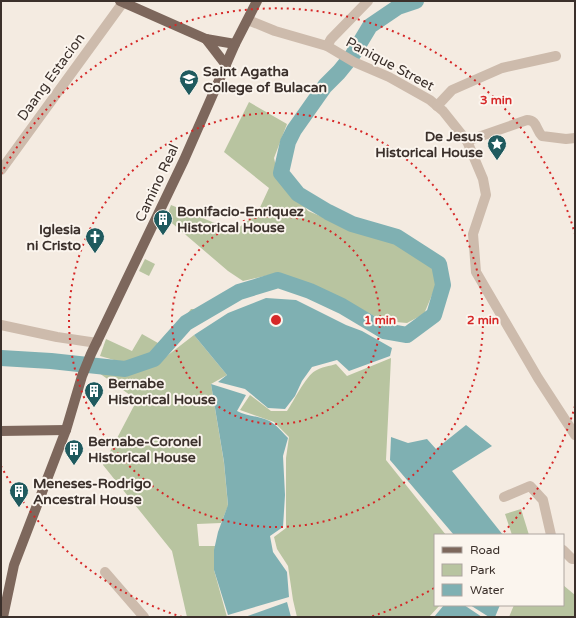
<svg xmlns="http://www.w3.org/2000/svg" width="576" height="618" font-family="'Varela Round',sans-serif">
	<rect width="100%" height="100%" fill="#f4ebe1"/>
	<g fill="#b8c4a0">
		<polygon points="249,102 287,124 274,158 278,175 308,211 342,225 392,239 432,264 437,283 424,314 407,323 384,321 330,293 278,273 243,281 228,271 166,218 171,205 234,231 257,214 269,188 224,152"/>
		<polygon points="145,259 155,264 149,276 139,271"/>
		<polygon points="191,309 201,309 188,319 152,357 128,364 100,356 106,339 132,351 142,334 158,343 167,333 174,331"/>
		<polygon points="194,335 227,375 211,384 224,463 228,506 221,523 197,524 199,546 215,546 214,570 227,617 187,617 172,551 103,465 137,400 99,373 129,371 159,362"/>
		<path d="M391,358L386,460L446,535H435V605H440L429,617H297L293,600L288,566L277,549L274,537L286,528V458L289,437L274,422L240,410L250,395L271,411H287C294,401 305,377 315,371C321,367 330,366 336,364L347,376Z"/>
		<polygon points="521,509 529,535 512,535 505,514"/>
		<polygon points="563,585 575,595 575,617 509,617 514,605 563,605"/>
	</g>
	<g fill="#7fb0b2">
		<polygon points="266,298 296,300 346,325 362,331 392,348 390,356 349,371 337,360 312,367 302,381 295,396 285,409 268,408 245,389 218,382 227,375 194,335 228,313"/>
		<path d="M211,384L246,395L237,411C248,417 264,416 274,424C279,428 284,434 288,438L283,456L285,495L283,527L270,536L273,552L287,572L289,597L228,615L214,570V550L218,532L228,505L224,462Z"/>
		<polygon points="466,425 492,446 452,471 503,535 454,535 390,460 391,437 408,443 427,439 436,449"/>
		<polygon points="287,602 291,617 245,617"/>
		<polygon points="444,605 464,605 482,617 434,617"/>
		<polygon points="470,605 500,605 495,617 489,617"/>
	</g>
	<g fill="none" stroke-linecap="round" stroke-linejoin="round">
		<polyline stroke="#7fb0b2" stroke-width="16" points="1,358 51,361 125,369 154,359 186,323 239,292 278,280 310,291 342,306 384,331 407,335 434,315 443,285 439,264 397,237 352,224 328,212 298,194 281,173 288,142 294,130 325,86 339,72 352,56 370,26 398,7 416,1"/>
		<g stroke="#cdbbac" stroke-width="10">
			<polyline points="248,20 275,31 327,46 354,62 389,77 430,100 443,111 467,141 483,179 486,195 473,234 476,272 538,378 575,435"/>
			<polyline points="327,46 331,39 368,1"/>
			<polyline points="437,106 452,90 502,68 556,56"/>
			<path d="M467,141L527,120C537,120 536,130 542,136L566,139L575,138"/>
			<polyline points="1,170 124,1"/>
			<polyline points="1,325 57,337 97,343"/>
			<polyline points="504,497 530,486 543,500 551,535"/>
			<polyline points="563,550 572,559 575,559"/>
			<polyline points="105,572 144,617"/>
		</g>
		<g stroke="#7d675c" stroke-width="10">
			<polyline points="120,1 206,39 235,44"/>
			<polyline points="206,39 226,65"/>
			<polyline points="1,431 66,430"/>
			<polyline points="3,617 14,565 66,430 82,376 91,354 184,160 235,44 257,1"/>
		</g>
	</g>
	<g fill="none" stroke="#d62828" stroke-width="2" stroke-dasharray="2 4">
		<circle cx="276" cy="320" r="104"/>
		<circle cx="276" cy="320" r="207"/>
		<path d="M575 406A311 311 0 0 1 502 534M434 588A311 311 0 0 1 370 617M182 617A311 311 0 0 1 1 466M1 174A311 311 0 0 1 575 234"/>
	</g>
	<defs>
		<g id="university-pin" transform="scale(1)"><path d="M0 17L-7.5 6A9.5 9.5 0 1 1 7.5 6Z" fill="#1f5a5e" stroke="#fbf5ee"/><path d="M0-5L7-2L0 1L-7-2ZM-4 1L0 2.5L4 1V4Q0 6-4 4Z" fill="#fff"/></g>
		<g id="sight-pin" transform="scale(1)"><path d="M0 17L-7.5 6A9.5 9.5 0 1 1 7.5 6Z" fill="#1f5a5e" stroke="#fbf5ee"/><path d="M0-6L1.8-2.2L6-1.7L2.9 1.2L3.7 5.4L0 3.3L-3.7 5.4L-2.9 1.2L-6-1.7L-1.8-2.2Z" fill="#fff"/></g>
		<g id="building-pin" transform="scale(1)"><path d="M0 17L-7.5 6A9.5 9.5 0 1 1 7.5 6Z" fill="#1f5a5e" stroke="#fbf5ee"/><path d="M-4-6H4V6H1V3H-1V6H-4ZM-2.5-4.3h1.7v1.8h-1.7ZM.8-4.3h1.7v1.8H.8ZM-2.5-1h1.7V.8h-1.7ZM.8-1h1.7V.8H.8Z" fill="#fff"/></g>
		<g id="church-pin" transform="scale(1)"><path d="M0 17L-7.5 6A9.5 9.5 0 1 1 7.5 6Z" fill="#1f5a5e" stroke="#fbf5ee"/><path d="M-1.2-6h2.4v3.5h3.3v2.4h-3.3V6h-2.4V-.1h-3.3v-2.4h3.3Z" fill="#fff"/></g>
	</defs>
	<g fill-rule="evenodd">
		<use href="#university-pin" x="189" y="79"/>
		<use href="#sight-pin" x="497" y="144"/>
		<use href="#building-pin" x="163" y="219"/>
		<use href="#church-pin" x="95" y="237"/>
		<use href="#building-pin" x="94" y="391"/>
		<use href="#building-pin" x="74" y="449"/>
		<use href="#building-pin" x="19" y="491"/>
	</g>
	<g text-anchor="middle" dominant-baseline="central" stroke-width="4" stroke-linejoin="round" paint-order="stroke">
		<g font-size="14" fill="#3b302b" stroke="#fbf5ee">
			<text transform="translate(390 64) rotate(28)">Panique Street</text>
			<text transform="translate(51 77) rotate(-54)">Daang Estacion</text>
			<text transform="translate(157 183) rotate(-65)">Camino Real</text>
		</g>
		<g font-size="14" font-weight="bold" fill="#3b302b" stroke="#fbf5ee" text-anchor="start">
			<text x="203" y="71">Saint Agatha<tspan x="203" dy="16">College of Bulacan</tspan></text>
			<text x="483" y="136" text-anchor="end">De Jesus<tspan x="483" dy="16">Historical House</tspan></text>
			<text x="177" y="211">Bonifacio-Enriquez<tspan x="177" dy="16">Historical House</tspan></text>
			<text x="81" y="229" text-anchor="end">Iglesia<tspan x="81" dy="16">ni Cristo</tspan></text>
			<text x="108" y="383">Bernabe<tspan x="108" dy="16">Historical House</tspan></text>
			<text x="88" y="441">Bernabe-Coronel<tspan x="88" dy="16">Historical House</tspan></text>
			<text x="33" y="483">Meneses-Rodrigo<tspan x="33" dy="16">Ancestral House</tspan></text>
		</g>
	</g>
	<circle cx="276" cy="320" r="6" fill="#d62828" stroke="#fbf5ee" stroke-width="2"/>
	<g font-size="12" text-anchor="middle" font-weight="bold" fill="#d62828" stroke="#fbf5ee" stroke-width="4" stroke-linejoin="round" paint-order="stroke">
		<text x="496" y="104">3 min</text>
		<text x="380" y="324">1 min</text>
		<text x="483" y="324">2 min</text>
	</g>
	<rect width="576" height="618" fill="none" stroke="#3b302b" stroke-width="4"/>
	<rect x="434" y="534" width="130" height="72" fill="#fbf5ee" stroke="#aea6a0"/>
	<rect x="442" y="547" width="20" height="6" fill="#7d675c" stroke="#aea6a0"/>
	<text x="470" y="554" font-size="12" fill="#3b302b">Road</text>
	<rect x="442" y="564" width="20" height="12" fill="#b8c4a0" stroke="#aea6a0"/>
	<text x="470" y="574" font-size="12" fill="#3b302b">Park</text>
	<rect x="442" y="584" width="20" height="12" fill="#7fb0b2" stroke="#aea6a0"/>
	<text x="470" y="594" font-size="12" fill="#3b302b">Water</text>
</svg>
